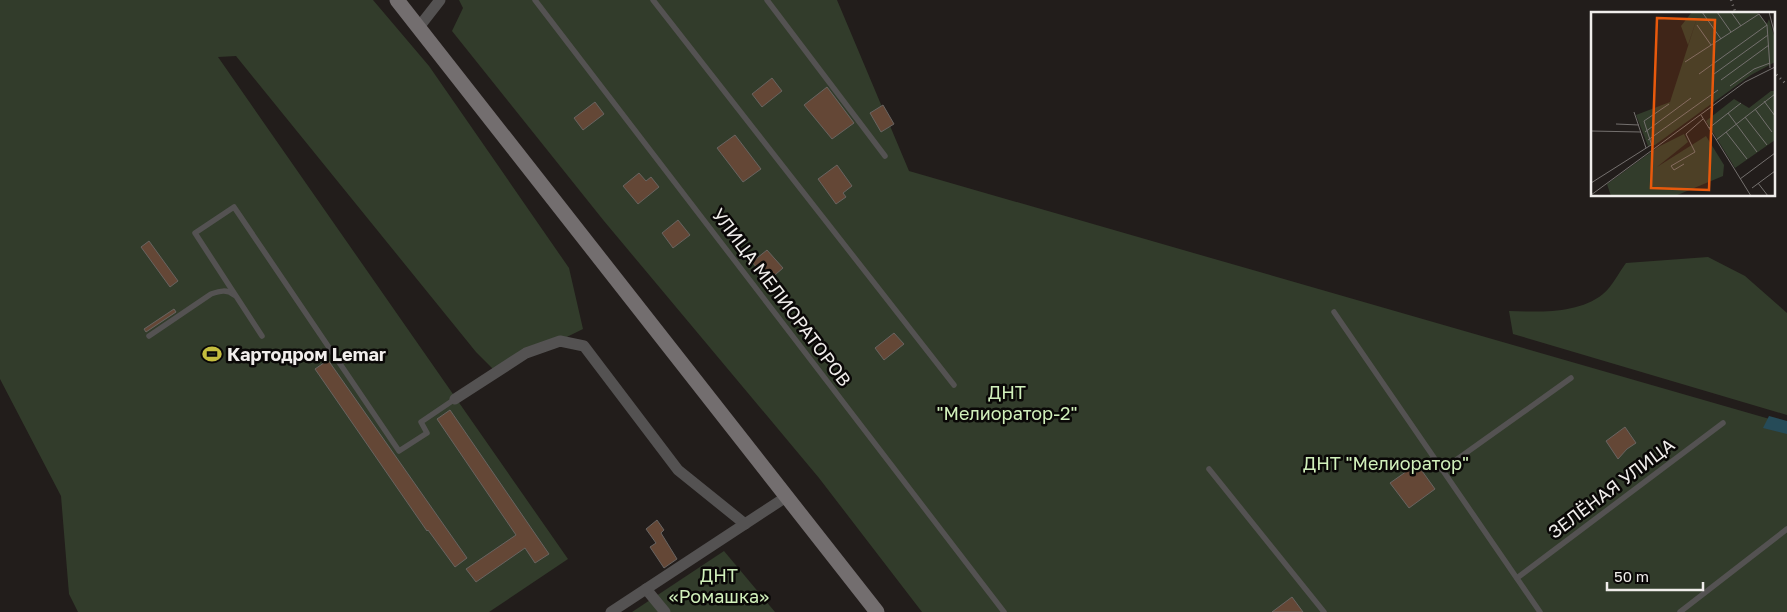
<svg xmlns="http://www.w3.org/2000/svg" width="1787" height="612" font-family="'Golos Text',sans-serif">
	<rect width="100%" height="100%" fill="#221d1b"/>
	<g fill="#323c2b">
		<polygon points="0,0 373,0 429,66 569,268 583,329 496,372 476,352 236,56 218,57 568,559 489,612 78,612 69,594 61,496 0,379"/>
		<polygon points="459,0 837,0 909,171 1787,424 1787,612 922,612 819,478 604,221 452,31 463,8"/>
		<path d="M1708,257L1745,276L1787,313V415L1513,334L1509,311C1540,312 1578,314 1603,294C1612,287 1619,272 1626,263Z"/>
		<polygon points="724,551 775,612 632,612"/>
	</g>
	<polygon fill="#264b58" points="1769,416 1787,421 1787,434 1763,428"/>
	<g fill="#644736" stroke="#696461">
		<polygon points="772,78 782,91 762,107 752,94"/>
		<polygon points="827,87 854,123 832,139 804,105"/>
		<polygon points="595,102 604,114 583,130 574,118"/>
		<polygon points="883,105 894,124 881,132 870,113"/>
		<polygon points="735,135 761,169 743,182 717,148"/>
		<polygon points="837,165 852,186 843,193 846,197 836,204 818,179"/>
		<polygon points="639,173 646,181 651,177 659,187 638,204 623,186"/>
		<polygon points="678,220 690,235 673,248 662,233"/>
		<polygon points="149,241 178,281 170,287 141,247"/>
		<polygon points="767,250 783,268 768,281 752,262"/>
		<polygon points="174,309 176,312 146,332 144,329"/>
		<polygon points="894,333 904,344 884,360 875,348"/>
		<polygon points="328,360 467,558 455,567 428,530 427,531 315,369"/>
		<polygon points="450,410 549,554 535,563 525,548 476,582 466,569 516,535 437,419"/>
		<polygon points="1625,427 1636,443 1627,449 1618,459 1606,441"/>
		<polygon points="1417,464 1435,489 1409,508 1390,483"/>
		<polygon points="657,520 664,530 661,533 677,559 664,568 650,547 656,543 646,529"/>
		<polygon points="1292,597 1303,612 1272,612"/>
	</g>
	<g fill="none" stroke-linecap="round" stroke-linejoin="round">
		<g stroke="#7b7775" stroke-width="2.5" stroke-dasharray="1 4" stroke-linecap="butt">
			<polyline points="1731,0 1736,14"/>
			<polyline points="1773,71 1787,85"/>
		</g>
		<g stroke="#545252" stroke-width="5.5">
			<polyline points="535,0 1004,612"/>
			<polyline points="653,0 954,385"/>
			<polyline points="767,0 885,156"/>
			<polyline points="1334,312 1540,612"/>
			<path d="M149,336L211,294C220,291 227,289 234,295"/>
			<polyline points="262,336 195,233 234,207 399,451 427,433 421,422 455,399"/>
			<polyline points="1209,469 1324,612"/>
			<polyline points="1442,470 1571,378"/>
			<polyline points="1517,578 1723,423"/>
			<polyline points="1680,612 1787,529"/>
		</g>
		<g stroke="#545252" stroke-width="11">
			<polyline points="419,27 440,0"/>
			<polyline points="455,399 526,353 560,341 584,346 678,470 745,524"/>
			<polyline points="646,589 665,612"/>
			<polyline points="611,612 786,497"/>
		</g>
		<polyline stroke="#736e6f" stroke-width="15" points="397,0 877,612"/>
	</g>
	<defs>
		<g id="stadium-bare" transform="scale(1.5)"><path d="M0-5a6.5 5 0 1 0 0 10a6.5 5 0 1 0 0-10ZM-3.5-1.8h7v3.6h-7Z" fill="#c4bd3e" stroke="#0a0807" stroke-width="2.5" paint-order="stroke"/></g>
	</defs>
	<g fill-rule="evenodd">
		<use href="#stadium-bare" x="212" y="354"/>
	</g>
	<g text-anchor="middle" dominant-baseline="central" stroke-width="5" stroke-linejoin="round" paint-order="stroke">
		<g font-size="18" fill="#f0edeb" stroke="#0a0807">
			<text transform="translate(782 297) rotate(53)">УЛИЦА МЕЛИОРАТОРОВ</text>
			<text transform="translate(1611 488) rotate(-37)">ЗЕЛЁНАЯ УЛИЦА</text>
		</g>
		<g font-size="18" font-weight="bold" fill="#f0edeb" stroke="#0a0807" text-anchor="start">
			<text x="227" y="354">Картодром Lemar</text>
		</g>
		<g font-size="18" fill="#d1f0bb" stroke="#0a0807">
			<text x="1007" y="392">ДНТ<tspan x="1007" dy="21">"Мелиоратор-2"</tspan></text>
			<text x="1386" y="463">ДНТ "Мелиоратор"</text>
			<text x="719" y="575">ДНТ<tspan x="719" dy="21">«Ромашка»</tspan></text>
		</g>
	</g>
	<g transform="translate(1591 12)">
		<rect width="184" height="184" fill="#221d1b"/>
		<path d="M101,0H166L176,12L178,7L184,27V50L160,63L64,133L57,134L45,103L79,90L107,3L97,33L90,14ZM180,79H184V128L144,156L115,109L143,87L158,96ZM93,122L97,130L66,155L115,124L133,153L132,164L84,184H20L16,172L67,135Z" fill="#323c2b"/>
		<path fill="none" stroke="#74706e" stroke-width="1" d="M111,0L130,27M126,0L140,20M140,0L150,14M178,0L184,23M106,13L120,33M94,50L168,2L176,13L179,56M108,62L176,13M123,62L177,23M130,68L178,33M139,74L163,57L179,51M173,89L184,104M164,97L181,120M43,100L55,136M137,101L166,140M110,103L160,184M154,105L176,133M25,112L48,113M118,116L150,91M0,119L50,120M54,120L100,86M135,120L156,147M57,128L127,78M125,128L184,82M61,134L53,109L78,92M93,152L83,158L80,154L104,140L95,122L112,107M149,167L184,141M0,171L60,133M167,171L177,184M161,176L184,159M0,183L154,70L184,55"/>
		<path fill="#e8590c" fill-opacity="0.15" stroke="#e8590c" stroke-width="2.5" d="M66,6L124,8L118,178L60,176Z"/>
		<rect width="184" height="184" fill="none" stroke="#f0edeb" stroke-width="2.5"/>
	</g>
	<path d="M1607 582v8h96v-8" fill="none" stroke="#f0edeb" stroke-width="2.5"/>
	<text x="1614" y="582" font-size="15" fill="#f0edeb" stroke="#0a0807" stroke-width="4" paint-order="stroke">50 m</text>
</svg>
